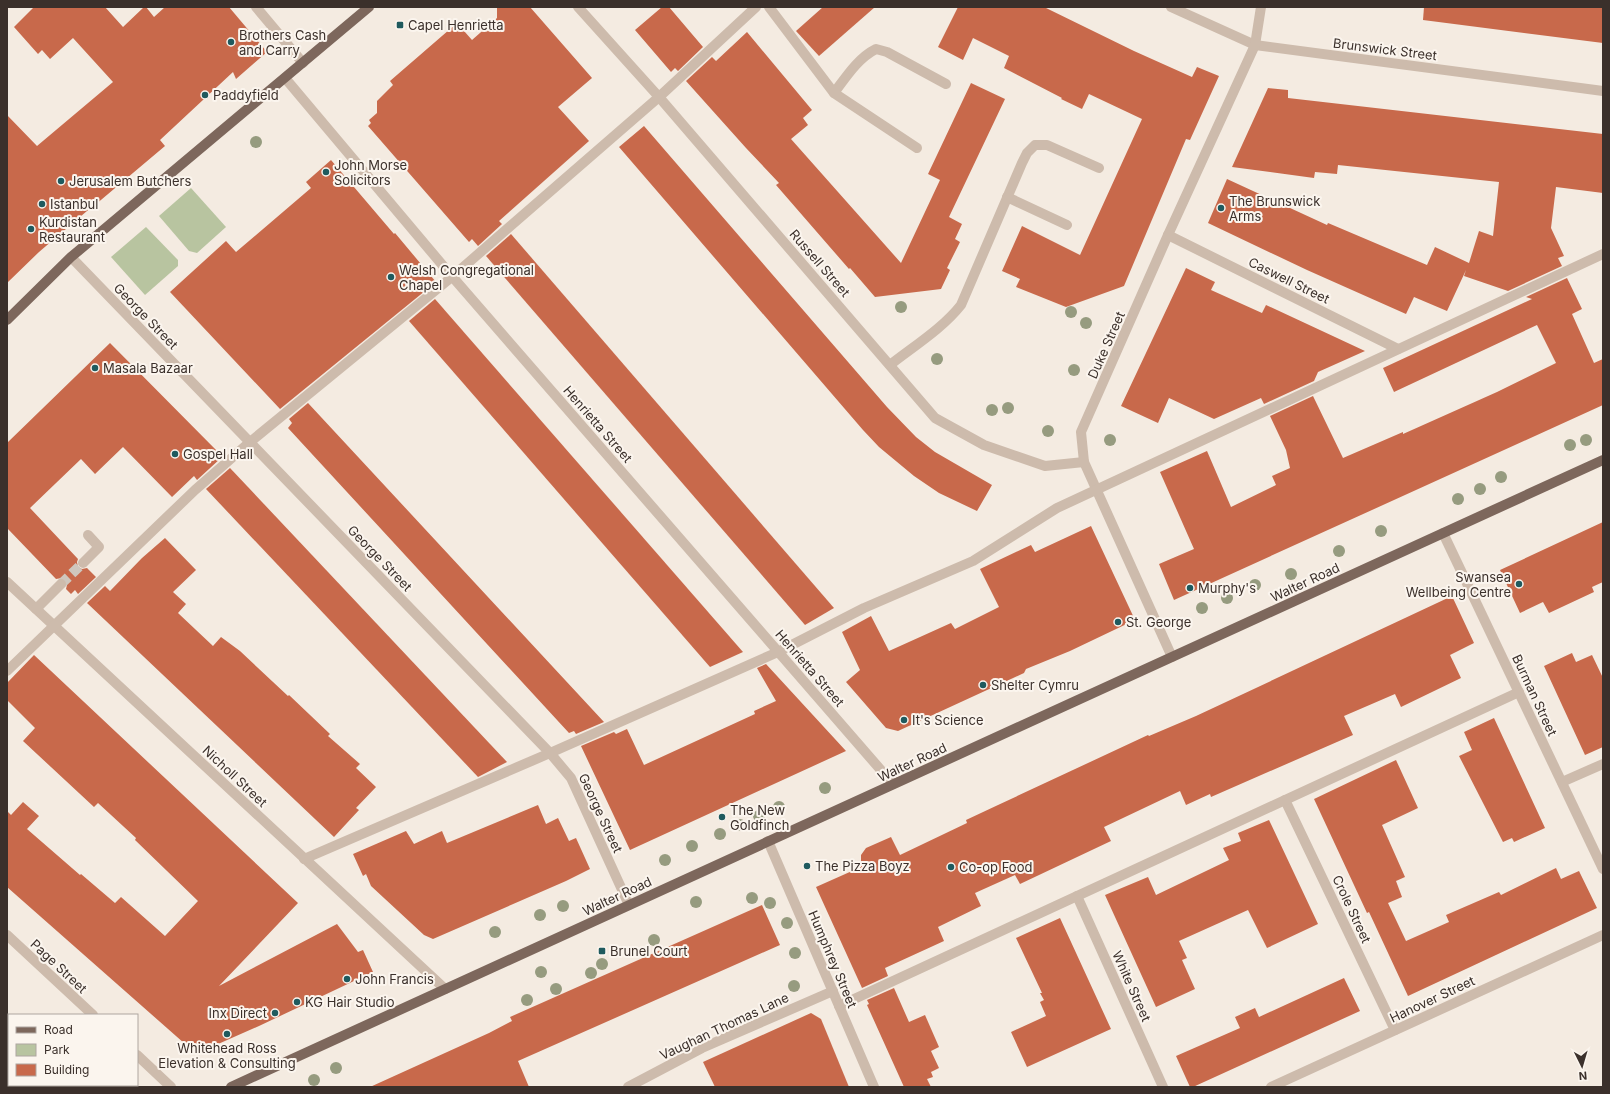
<svg xmlns="http://www.w3.org/2000/svg" width="1610" height="1094" font-family="Inter,sans-serif">
	<rect width="100%" height="100%" fill="#f4ebe1"/>
	<g fill="#b8c4a0">
		<polygon points="191,188 226,227 197,253 189,251 159,216"/>
		<polygon points="146,227 178,260 178,266 145,295 111,257"/>
	</g>
	<g fill="#c8694b">
		<polygon points="34,7 105,7 123,27 144,7 146,7 154,17 165,7 229,7 267,52 236,79 233,72 160,140 165,146 95,205 94,205 39,252 7,283 7,115 37,146 113,82 73,38 50,59 42,50 38,54 14,27"/>
		<polygon points="497,7 530,7 592,78 558,107 589,141 499,221 502,224 478,246 472,239 469,242 368,126 371,123 369,120 377,113 377,101 393,85 390,81 457,23 472,40 497,18"/>
		<polygon points="662,7 669,7 703,47 678,71 675,68 671,72 635,30"/>
		<polygon points="823,7 875,7 819,56 796,31"/>
		<polygon points="958,7 1044,7 1134,51 1192,77 1197,67 1219,76 1190,140 1186,139 1124,286 1066,307 1016,287 1020,279 1002,271 1022,226 1080,255 1142,119 1089,94 1082,109 1061,99 1062,98 1004,68 1009,56 973,38 963,60 938,47"/>
		<polygon points="1424,7 1603,7 1603,43 1423,20"/>
		<polygon points="747,32 812,110 803,118 808,125 791,139 901,263 940,180 928,174 971,83 1005,99 949,217 962,224 955,239 960,242 947,268 950,270 941,289 875,297 850,268 849,269 776,185 779,183 746,148 686,81 712,57 716,61"/>
		<polygon points="1268,88 1288,90 1288,98 1603,134 1603,193 1556,187 1551,228 1564,256 1558,258 1562,266 1508,291 1464,276 1466,270 1447,311 1414,297 1406,314 1307,270 1208,223 1227,179 1327,225 1328,223 1427,265 1435,247 1469,263 1479,231 1493,236 1499,182 1338,165 1337,174 1315,172 1314,178 1232,167"/>
		<polygon points="644,126 887,407 916,437 935,452 992,485 977,511 939,493 914,476 879,447 863,430 619,147"/>
		<polygon points="331,160 394,234 395,233 436,282 280,409 170,292 226,241 236,252 311,188 306,182"/>
		<polygon points="511,234 834,608 805,625 486,256"/>
		<polygon points="1186,268 1215,282 1211,290 1262,313 1266,305 1365,351 1318,372 1314,381 1264,404 1261,398 1214,419 1169,398 1158,423 1121,406"/>
		<polygon points="1567,278 1582,309 1572,314 1594,363 1603,359 1603,405 1174,600 1159,564 1194,549 1160,472 1207,451 1231,507 1276,485 1272,476 1290,468 1286,450 1270,416 1313,396 1343,458 1403,432 1403,434 1497,392 1556,363 1537,325 1394,392 1383,368 1532,299 1526,297"/>
		<polygon points="435,299 743,652 710,667 409,321"/>
		<polygon points="110,343 218,452 217,453 221,458 197,480 194,476 172,497 123,447 95,474 81,459 30,508 78,559 77,562 78,567 82,569 87,568 96,577 78,594 75,590 71,594 66,589 67,585 66,580 62,578 56,579 8,529 7,530 7,443"/>
		<polygon points="308,403 604,722 576,734 574,731 569,733 288,428 292,423 289,419"/>
		<polygon points="230,468 507,762 478,777 206,489"/>
		<polygon points="1603,522 1603,582 1592,587 1594,592 1549,613 1543,602 1520,613 1500,570"/>
		<polygon points="1091,526 1135,620 1070,651 1026,669 1024,673 898,731 886,728 846,682 860,670 842,632 871,616 889,651 951,623 955,629 999,607 980,569 1031,545 1035,552"/>
		<polygon points="165,538 196,570 173,592 186,604 178,613 213,646 221,637 240,651 288,696 289,695 330,734 328,736 360,764 356,768 376,787 356,808 359,810 334,837 87,603 105,586 110,591 142,558"/>
		<polygon points="1452,596 1474,643 1450,655 1461,678 1401,707 1395,694 1344,716 1353,735 1211,797 1210,794 1186,805 1180,791 1104,827 1111,841 1020,884 1015,875 975,893 981,906 938,927 944,941 885,968 888,976 862,988 816,887 861,867 861,855 866,848 891,837 900,855 967,823 966,820 998,805 1148,735 1149,736 1196,716"/>
		<polygon points="1572,653 1576,662 1592,655 1603,678 1603,747 1585,755 1544,666"/>
		<polygon points="34,655 298,903 219,986 337,924 358,952 363,950 373,972 259,1026 200,1052 193,1051 7,887 7,811 11,815 23,802 39,816 27,829 80,875 81,874 115,903 121,897 165,936 198,901 135,840 136,838 98,803 94,807 23,741 35,728 7,700 7,683"/>
		<polygon points="766,664 846,751 630,850 581,746 614,732 616,734 627,729 644,765 755,714 754,711 776,701 757,668"/>
		<polygon points="1494,718 1545,828 1514,842 1512,838 1503,842 1459,756 1472,750 1464,732"/>
		<polygon points="1396,760 1418,808 1382,825 1405,877 1396,881 1402,897 1388,903 1406,941 1449,922 1446,915 1499,892 1501,895 1556,868 1561,879 1579,871 1597,908 1408,996 1369,912 1367,913 1314,799"/>
		<polygon points="538,805 546,824 558,818 569,841 576,838 590,869 566,881 433,939 424,935 371,886 366,874 363,876 353,854 406,831 414,844 442,831 447,843"/>
		<polygon points="1269,820 1318,924 1267,948 1248,910 1179,941 1187,958 1182,960 1195,989 1156,1007 1105,895 1148,877 1156,895 1229,860 1223,848 1241,841 1238,833"/>
		<polygon points="762,905 780,945 518,1061 529,1087 370,1087 489,1033 512,1021 510,1017"/>
		<polygon points="1060,918 1111,1029 1027,1067 1011,1032 1046,1016 1040,1002 1044,1000 1040,993 1042,993 1016,938"/>
		<polygon points="1344,978 1360,1011 1193,1087 1190,1087 1176,1056 1240,1028 1235,1017 1255,1008 1259,1017"/>
		<polygon points="894,988 909,1022 925,1015 939,1047 931,1051 939,1068 931,1072 933,1077 927,1079 931,1087 904,1087 867,1005 869,1004 867,1000"/>
		<polygon points="811,1013 821,1019 849,1087 715,1087 703,1062"/>
	</g>
	<g fill="none" stroke-linecap="round" stroke-linejoin="round">
		<polyline stroke="#cfc6bd" stroke-width="10" stroke-dasharray="10 5" stroke-linecap="butt" points="61,584 83,563"/>
		<g stroke="#cdbbac" stroke-width="10">
			<polyline points="256,7 303,63"/>
			<polyline points="578,7 659,97 935,418 984,445 1045,466 1084,462"/>
			<path d="M769,7L834,93C846,77 858,58 876,49L887,52L946,84"/>
			<polyline points="1171,7 1255,45 1603,91"/>
			<polyline points="285,78 450,274 893,784"/>
			<polyline points="834,93 917,148"/>
			<polyline points="1007,197 1067,225"/>
			<polyline points="1168,235 1398,349"/>
			<polyline points="71,257 550,753 571,778 629,905"/>
			<path d="M890,365C914,346 942,329 961,305L1022,163L1027,153L1035,145H1047L1099,168"/>
			<polyline points="1443,533 1603,869"/>
			<polyline points="83,563 99,547 88,535"/>
			<polyline points="7,582 445,989"/>
			<polyline points="36,609 61,584"/>
			<polyline points="1172,657 1084,462 1081,432 1168,235 1255,45 1261,7"/>
			<polyline points="7,671 195,490 250,442 453,276 659,97 756,7"/>
			<polyline points="1562,782 1603,764"/>
			<polyline points="1285,800 1395,1030"/>
			<polyline points="768,841 874,1087"/>
			<polyline points="304,859 550,753 778,652 864,608 973,561 1057,508 1603,254"/>
			<polyline points="1077,896 1163,1087"/>
			<polyline points="7,935 93,1015"/>
			<polyline points="839,1006 1519,692"/>
			<polyline points="137,1055 171,1087"/>
			<polyline points="628,1087 702,1048 833,991"/>
			<polyline points="1271,1087 1603,935"/>
		</g>
		<g stroke="#7d675c" stroke-width="10">
			<polyline points="7,320 71,257 369,7"/>
			<polyline points="231,1087 1603,460"/>
		</g>
	</g>
	<g fill="#969b7f">
		<circle cx="256" cy="142" r="6"/>
		<circle cx="901" cy="307" r="6"/>
		<circle cx="1071" cy="312" r="6"/>
		<circle cx="1086" cy="323" r="6"/>
		<circle cx="937" cy="359" r="6"/>
		<circle cx="1074" cy="370" r="6"/>
		<circle cx="1008" cy="408" r="6"/>
		<circle cx="992" cy="410" r="6"/>
		<circle cx="1048" cy="431" r="6"/>
		<circle cx="1110" cy="440" r="6"/>
		<circle cx="1586" cy="440" r="6"/>
		<circle cx="1570" cy="445" r="6"/>
		<circle cx="1501" cy="477" r="6"/>
		<circle cx="1480" cy="489" r="6"/>
		<circle cx="1458" cy="499" r="6"/>
		<circle cx="1381" cy="531" r="6"/>
		<circle cx="1339" cy="551" r="6"/>
		<circle cx="1291" cy="574" r="6"/>
		<circle cx="1255" cy="585" r="6"/>
		<circle cx="1227" cy="598" r="6"/>
		<circle cx="1202" cy="608" r="6"/>
		<circle cx="825" cy="788" r="6"/>
		<circle cx="779" cy="807" r="6"/>
		<circle cx="759" cy="816" r="6"/>
		<circle cx="740" cy="825" r="6"/>
		<circle cx="720" cy="834" r="6"/>
		<circle cx="692" cy="846" r="6"/>
		<circle cx="665" cy="860" r="6"/>
		<circle cx="752" cy="898" r="6"/>
		<circle cx="696" cy="902" r="6"/>
		<circle cx="770" cy="903" r="6"/>
		<circle cx="563" cy="906" r="6"/>
		<circle cx="540" cy="915" r="6"/>
		<circle cx="787" cy="923" r="6"/>
		<circle cx="495" cy="932" r="6"/>
		<circle cx="654" cy="940" r="6"/>
		<circle cx="795" cy="953" r="6"/>
		<circle cx="602" cy="964" r="6"/>
		<circle cx="541" cy="972" r="6"/>
		<circle cx="591" cy="973" r="6"/>
		<circle cx="794" cy="986" r="6"/>
		<circle cx="556" cy="989" r="6"/>
		<circle cx="527" cy="1000" r="6"/>
		<circle cx="336" cy="1068" r="6"/>
		<circle cx="314" cy="1080" r="6"/>
	</g>
	<g fill="#1f5a5e" stroke="#fbf5ee" stroke-width="1.5">
		<rect x="396" y="21" width="8" height="8" rx="2"/>
		<circle cx="231" cy="42" r="4"/>
		<circle cx="205" cy="95" r="4"/>
		<circle cx="326" cy="172" r="4"/>
		<circle cx="61" cy="181" r="4"/>
		<circle cx="42" cy="204" r="4"/>
		<circle cx="1221" cy="208" r="4"/>
		<circle cx="31" cy="229" r="4"/>
		<circle cx="391" cy="277" r="4"/>
		<circle cx="95" cy="368" r="4"/>
		<circle cx="175" cy="454" r="4"/>
		<circle cx="1519" cy="584" r="4"/>
		<circle cx="1190" cy="588" r="4"/>
		<circle cx="1118" cy="622" r="4"/>
		<circle cx="983" cy="685" r="4"/>
		<circle cx="904" cy="720" r="4"/>
		<circle cx="722" cy="817" r="4"/>
		<circle cx="807" cy="866" r="4"/>
		<circle cx="951" cy="867" r="4"/>
		<rect x="598" y="947" width="8" height="8" rx="2"/>
		<circle cx="347" cy="979" r="4"/>
		<circle cx="297" cy="1002" r="4"/>
		<circle cx="275" cy="1013" r="4"/>
		<circle cx="227" cy="1034" r="4"/>
	</g>
	<g text-anchor="middle" dominant-baseline="central" stroke-width="4" stroke-linejoin="round" paint-order="stroke">
		<g font-size="13" fill="#3b302b" stroke="#fbf5ee" text-anchor="start">
			<text x="408" y="25">Capel Henrietta</text>
			<text x="239" y="35">Brothers Cash<tspan x="239" dy="15">and Carry</tspan></text>
			<text x="213" y="95">Paddyfield</text>
			<text x="334" y="165">John Morse<tspan x="334" dy="15">Solicitors</tspan></text>
			<text x="69" y="181">Jerusalem Butchers</text>
			<text x="1229" y="201">The Brunswick<tspan x="1229" dy="15">Arms</tspan></text>
			<text x="50" y="204">Istanbul</text>
			<text x="39" y="222">Kurdistan<tspan x="39" dy="15">Restaurant</tspan></text>
			<text x="399" y="270">Welsh Congregational<tspan x="399" dy="15">Chapel</tspan></text>
			<text x="103" y="368">Masala Bazaar</text>
			<text x="183" y="454">Gospel Hall</text>
			<text x="1511" y="577" text-anchor="end">Swansea<tspan x="1511" dy="15">Wellbeing Centre</tspan></text>
			<text x="1198" y="588">Murphy's</text>
			<text x="1126" y="622">St. George</text>
			<text x="991" y="685">Shelter Cymru</text>
			<text x="912" y="720">It's Science</text>
			<text x="730" y="810">The New<tspan x="730" dy="15">Goldfinch</tspan></text>
			<text x="815" y="866">The Pizza Boyz</text>
			<text x="959" y="867">Co-op Food</text>
			<text x="610" y="951">Brunel Court</text>
			<text x="355" y="979">John Francis</text>
			<text x="305" y="1002">KG Hair Studio</text>
			<text x="267" y="1013" text-anchor="end">Inx Direct</text>
			<text x="227" y="1048" text-anchor="middle">Whitehead Ross<tspan x="227" dy="15">Elevation &amp; Consulting</tspan></text>
		</g>
		<g font-size="13" fill="#3b302b" stroke="#fbf5ee">
			<text transform="translate(1385 49) rotate(7)">Brunswick Street</text>
			<text transform="translate(820 263) rotate(49)">Russell Street</text>
			<text transform="translate(1289 280) rotate(26)">Caswell Street</text>
			<text transform="translate(146 316) rotate(46)">George Street</text>
			<text transform="translate(1106 345) rotate(-66)">Duke Street</text>
			<text transform="translate(598 424) rotate(49)">Henrietta Street</text>
			<text transform="translate(380 558) rotate(46)">George Street</text>
			<text transform="translate(1305 582) rotate(-25)">Walter Road</text>
			<text transform="translate(810 668) rotate(49)">Henrietta Street</text>
			<text transform="translate(1535 695) rotate(65)">Burman Street</text>
			<text transform="translate(912 762) rotate(-25)">Walter Road</text>
			<text transform="translate(235 776) rotate(43)">Nicholl Street</text>
			<text transform="translate(601 813) rotate(65)">George Street</text>
			<text transform="translate(617 896) rotate(-25)">Walter Road</text>
			<text transform="translate(1352 909) rotate(65)">Crole Street</text>
			<text transform="translate(833 959) rotate(67)">Humphrey Street</text>
			<text transform="translate(59 966) rotate(43)">Page Street</text>
			<text transform="translate(1132 986) rotate(66)">White Street</text>
			<text transform="translate(1432 999) rotate(-25)">Hanover Street</text>
			<text transform="translate(724 1026) rotate(-25)">Vaughan Thomas Lane</text>
		</g>
	</g>
	<rect width="1610" height="1094" fill="none" stroke="#3b302b" stroke-width="16"/>
	<rect x="8" y="1014" width="130" height="72" fill="#fbf5ee" stroke="#aea6a0"/>
	<rect x="16" y="1027" width="20" height="6" fill="#7d675c" stroke="#aea6a0"/>
	<text x="44" y="1034" font-size="12" fill="#3b302b">Road</text>
	<rect x="16" y="1044" width="20" height="12" fill="#b8c4a0" stroke="#aea6a0"/>
	<text x="44" y="1054" font-size="12" fill="#3b302b">Park</text>
	<rect x="16" y="1064" width="20" height="12" fill="#c8694b" stroke="#aea6a0"/>
	<text x="44" y="1074" font-size="12" fill="#3b302b">Building</text>
	<g transform="translate(1582 1066) rotate(175)" stroke="#fbf5ee" stroke-width="3" paint-order="stroke">
	<path d="M0-3L7 15L0 10L-7 15Z" fill="#3b302b"/>
	<text y="-6" font-size="11" font-weight="bold" text-anchor="middle" fill="#3b302b">N</text>
	</g>
</svg>
